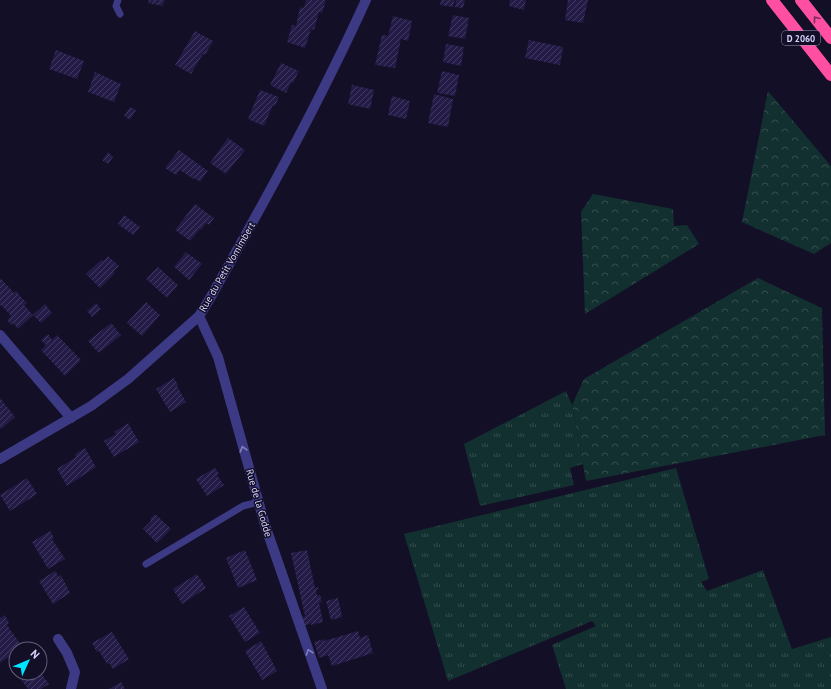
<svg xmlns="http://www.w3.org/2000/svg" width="831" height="689" font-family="'PT Sans',sans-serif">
	<defs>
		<pattern id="grass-tufts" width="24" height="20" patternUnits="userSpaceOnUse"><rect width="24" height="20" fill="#12302f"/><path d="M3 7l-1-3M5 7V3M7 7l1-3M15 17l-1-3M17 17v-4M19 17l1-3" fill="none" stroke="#344d4e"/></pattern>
		<pattern id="forest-crowns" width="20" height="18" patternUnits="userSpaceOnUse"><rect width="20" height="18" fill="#12302f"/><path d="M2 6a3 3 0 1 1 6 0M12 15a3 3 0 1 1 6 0" fill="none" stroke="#344d4e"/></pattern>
		<pattern id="building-hatch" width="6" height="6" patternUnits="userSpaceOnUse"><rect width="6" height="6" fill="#241b47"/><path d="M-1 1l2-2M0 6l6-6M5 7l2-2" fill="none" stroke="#433b63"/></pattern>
	</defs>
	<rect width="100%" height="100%" fill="#130f26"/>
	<g fill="url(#grass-tufts)">
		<polygon points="566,391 572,405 583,464 570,468 574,485 480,506 464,444"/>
		<polygon points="676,468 709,579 701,582 707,591 763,570 792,649 831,637 831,689 566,689 552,645 596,626 592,621 448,681 404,534"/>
	</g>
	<g fill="url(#forest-crowns)">
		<polygon points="768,91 831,166 831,243 814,254 742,222"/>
		<polygon points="593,194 673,209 674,226 687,225 699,244 585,314 581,212"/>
		<polygon points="758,278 822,308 825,435 586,481 572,405 584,379"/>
	</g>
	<g fill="url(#building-hatch)">
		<polygon points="149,0 165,0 162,6 148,3"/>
		<polygon points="306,0 326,0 322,13 319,12 314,30 311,29 305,48 287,42 292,25 296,26 300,7 304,8"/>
		<polygon points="441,0 455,0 453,7 440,5"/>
		<polygon points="456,0 465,0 463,8 455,7"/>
		<polygon points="510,0 526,0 524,10 509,6"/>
		<polygon points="568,0 588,0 583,23 565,20"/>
		<polygon points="453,15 469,18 465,39 448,36"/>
		<polygon points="393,16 412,21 408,41 401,39 395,68 375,65 382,35 388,36"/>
		<polygon points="195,31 213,41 205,55 203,54 191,74 175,65"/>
		<polygon points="529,40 563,47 560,65 525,58"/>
		<polygon points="446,44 464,47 461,66 443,62"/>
		<polygon points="56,50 84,61 77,79 49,69"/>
		<polygon points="281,63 299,71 293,83 291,82 286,93 270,85"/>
		<polygon points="442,71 459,75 455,96 437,93"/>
		<polygon points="95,72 121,84 114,102 88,92"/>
		<polygon points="352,85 374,90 370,109 348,104"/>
		<polygon points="260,90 279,97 275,106 273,105 264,126 248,119"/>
		<polygon points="434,94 453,99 448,127 428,123"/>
		<polygon points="392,96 410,101 406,119 388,115"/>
		<polygon points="130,107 136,110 130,120 124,116"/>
		<polygon points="228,138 245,150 226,174 210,163"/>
		<polygon points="179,150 208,171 200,182 194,178 193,179 180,170 176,175 165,168"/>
		<polygon points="108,152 113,157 108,164 102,160"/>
		<polygon points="195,204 214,218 209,225 206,223 201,230 200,229 190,241 175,230"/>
		<polygon points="124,215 140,227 133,235 118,224"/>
		<polygon points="186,252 202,264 189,280 174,267"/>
		<polygon points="108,256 119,266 113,272 115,273 100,288 86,274 101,260 103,261"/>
		<polygon points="158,267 178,285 167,298 146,279"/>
		<polygon points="0,278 14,293 16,291 21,297 27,303 24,305 33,315 18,329 13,323 11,325 7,320 11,316 1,305 0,306"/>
		<polygon points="146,302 160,315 142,336 127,323"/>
		<polygon points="96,303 101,309 92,317 87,311"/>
		<polygon points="45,304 52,313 41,323 33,315"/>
		<polygon points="111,323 121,335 99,353 88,341"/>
		<polygon points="48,334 52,340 57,335 81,360 65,376 41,350 46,345 41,340"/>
		<polygon points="174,378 178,385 177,386 186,402 170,412 156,389"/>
		<polygon points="0,398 15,417 1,429 0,428"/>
		<polygon points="128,423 139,442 114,457 104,441 116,434 114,432"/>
		<polygon points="85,448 96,467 67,486 57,469 76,457 75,454"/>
		<polygon points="215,468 219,474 217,475 224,485 207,496 196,479"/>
		<polygon points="27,478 37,494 10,511 0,495"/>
		<polygon points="155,514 171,529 157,543 143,529 151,521 150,519"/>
		<polygon points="50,531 54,538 52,539 65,559 48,569 32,542"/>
		<polygon points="245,550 257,580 238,588 226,558"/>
		<polygon points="307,550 315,588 318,587 318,589 316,590 317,595 320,595 322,602 319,603 323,622 311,625 311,623 305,626 301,618 305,616 291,553"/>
		<polygon points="55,571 59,577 61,575 70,593 53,604 39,581"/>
		<polygon points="197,574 206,588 182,604 173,589"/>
		<polygon points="338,598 342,617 331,620 326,601"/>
		<polygon points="244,607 260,633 245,642 229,616"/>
		<polygon points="5,615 9,623 7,625 23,648 21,649 16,649 16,652 0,663 0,618"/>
		<polygon points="358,631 360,638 368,635 373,653 332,666 328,655 319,658 314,642 324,639 324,641"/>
		<polygon points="112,632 129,659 113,669 109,663 107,664 99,651 97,652 92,643"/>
		<polygon points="261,641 277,671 262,680 245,651"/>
		<polygon points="16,673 41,673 49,684 41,689 28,689"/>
		<polygon points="121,682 125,689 109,689"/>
	</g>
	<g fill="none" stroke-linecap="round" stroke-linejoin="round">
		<g stroke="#3d3a85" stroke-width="7">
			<polyline points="118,0 116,6 120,14"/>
			<polyline points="146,564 243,506 258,502"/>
		</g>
		<g stroke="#3d3a85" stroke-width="10">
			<polyline points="199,316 218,357 265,525 322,689"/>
			<polyline points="0,335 71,418"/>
			<path d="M0,459L91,406L128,379L199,316L209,300C265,201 319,103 366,0"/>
			<polyline points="58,639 67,653 75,672 71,689"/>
		</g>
		<g stroke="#ff4fa3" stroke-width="12">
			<polyline points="772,0 831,75"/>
			<polyline points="801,0 831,38"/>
		</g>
	</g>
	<defs><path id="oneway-chevron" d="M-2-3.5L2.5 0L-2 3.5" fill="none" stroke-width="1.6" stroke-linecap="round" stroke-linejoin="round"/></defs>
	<use stroke="#7d2c5e" href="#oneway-chevron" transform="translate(816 19) rotate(-128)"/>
	<g stroke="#837fbc">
		<use href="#oneway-chevron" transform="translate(243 449) rotate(-106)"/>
		<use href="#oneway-chevron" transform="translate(309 652) rotate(-109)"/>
	</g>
	<g text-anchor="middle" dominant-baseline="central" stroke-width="3" stroke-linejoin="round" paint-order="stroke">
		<rect fill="#130f26" stroke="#9e99be" stroke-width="1" x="782" y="31" width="38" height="14" rx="3"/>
		<g font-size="9" font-weight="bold" fill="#d9d4ff">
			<text x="801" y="38">D 2060</text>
		</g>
		<g font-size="10" fill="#d9d4ff" stroke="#130f26">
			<text transform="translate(227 267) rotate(-60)">Rue du Petit Vomimbert</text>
			<text transform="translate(259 503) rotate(74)">Rue de la Godde</text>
		</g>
	</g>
	<g transform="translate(28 661) rotate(46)"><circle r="19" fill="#130f26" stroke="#625e7d"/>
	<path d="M0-3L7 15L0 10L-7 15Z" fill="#00e5ff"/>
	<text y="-6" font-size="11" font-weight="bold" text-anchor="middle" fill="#d9d4ff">N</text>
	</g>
</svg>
